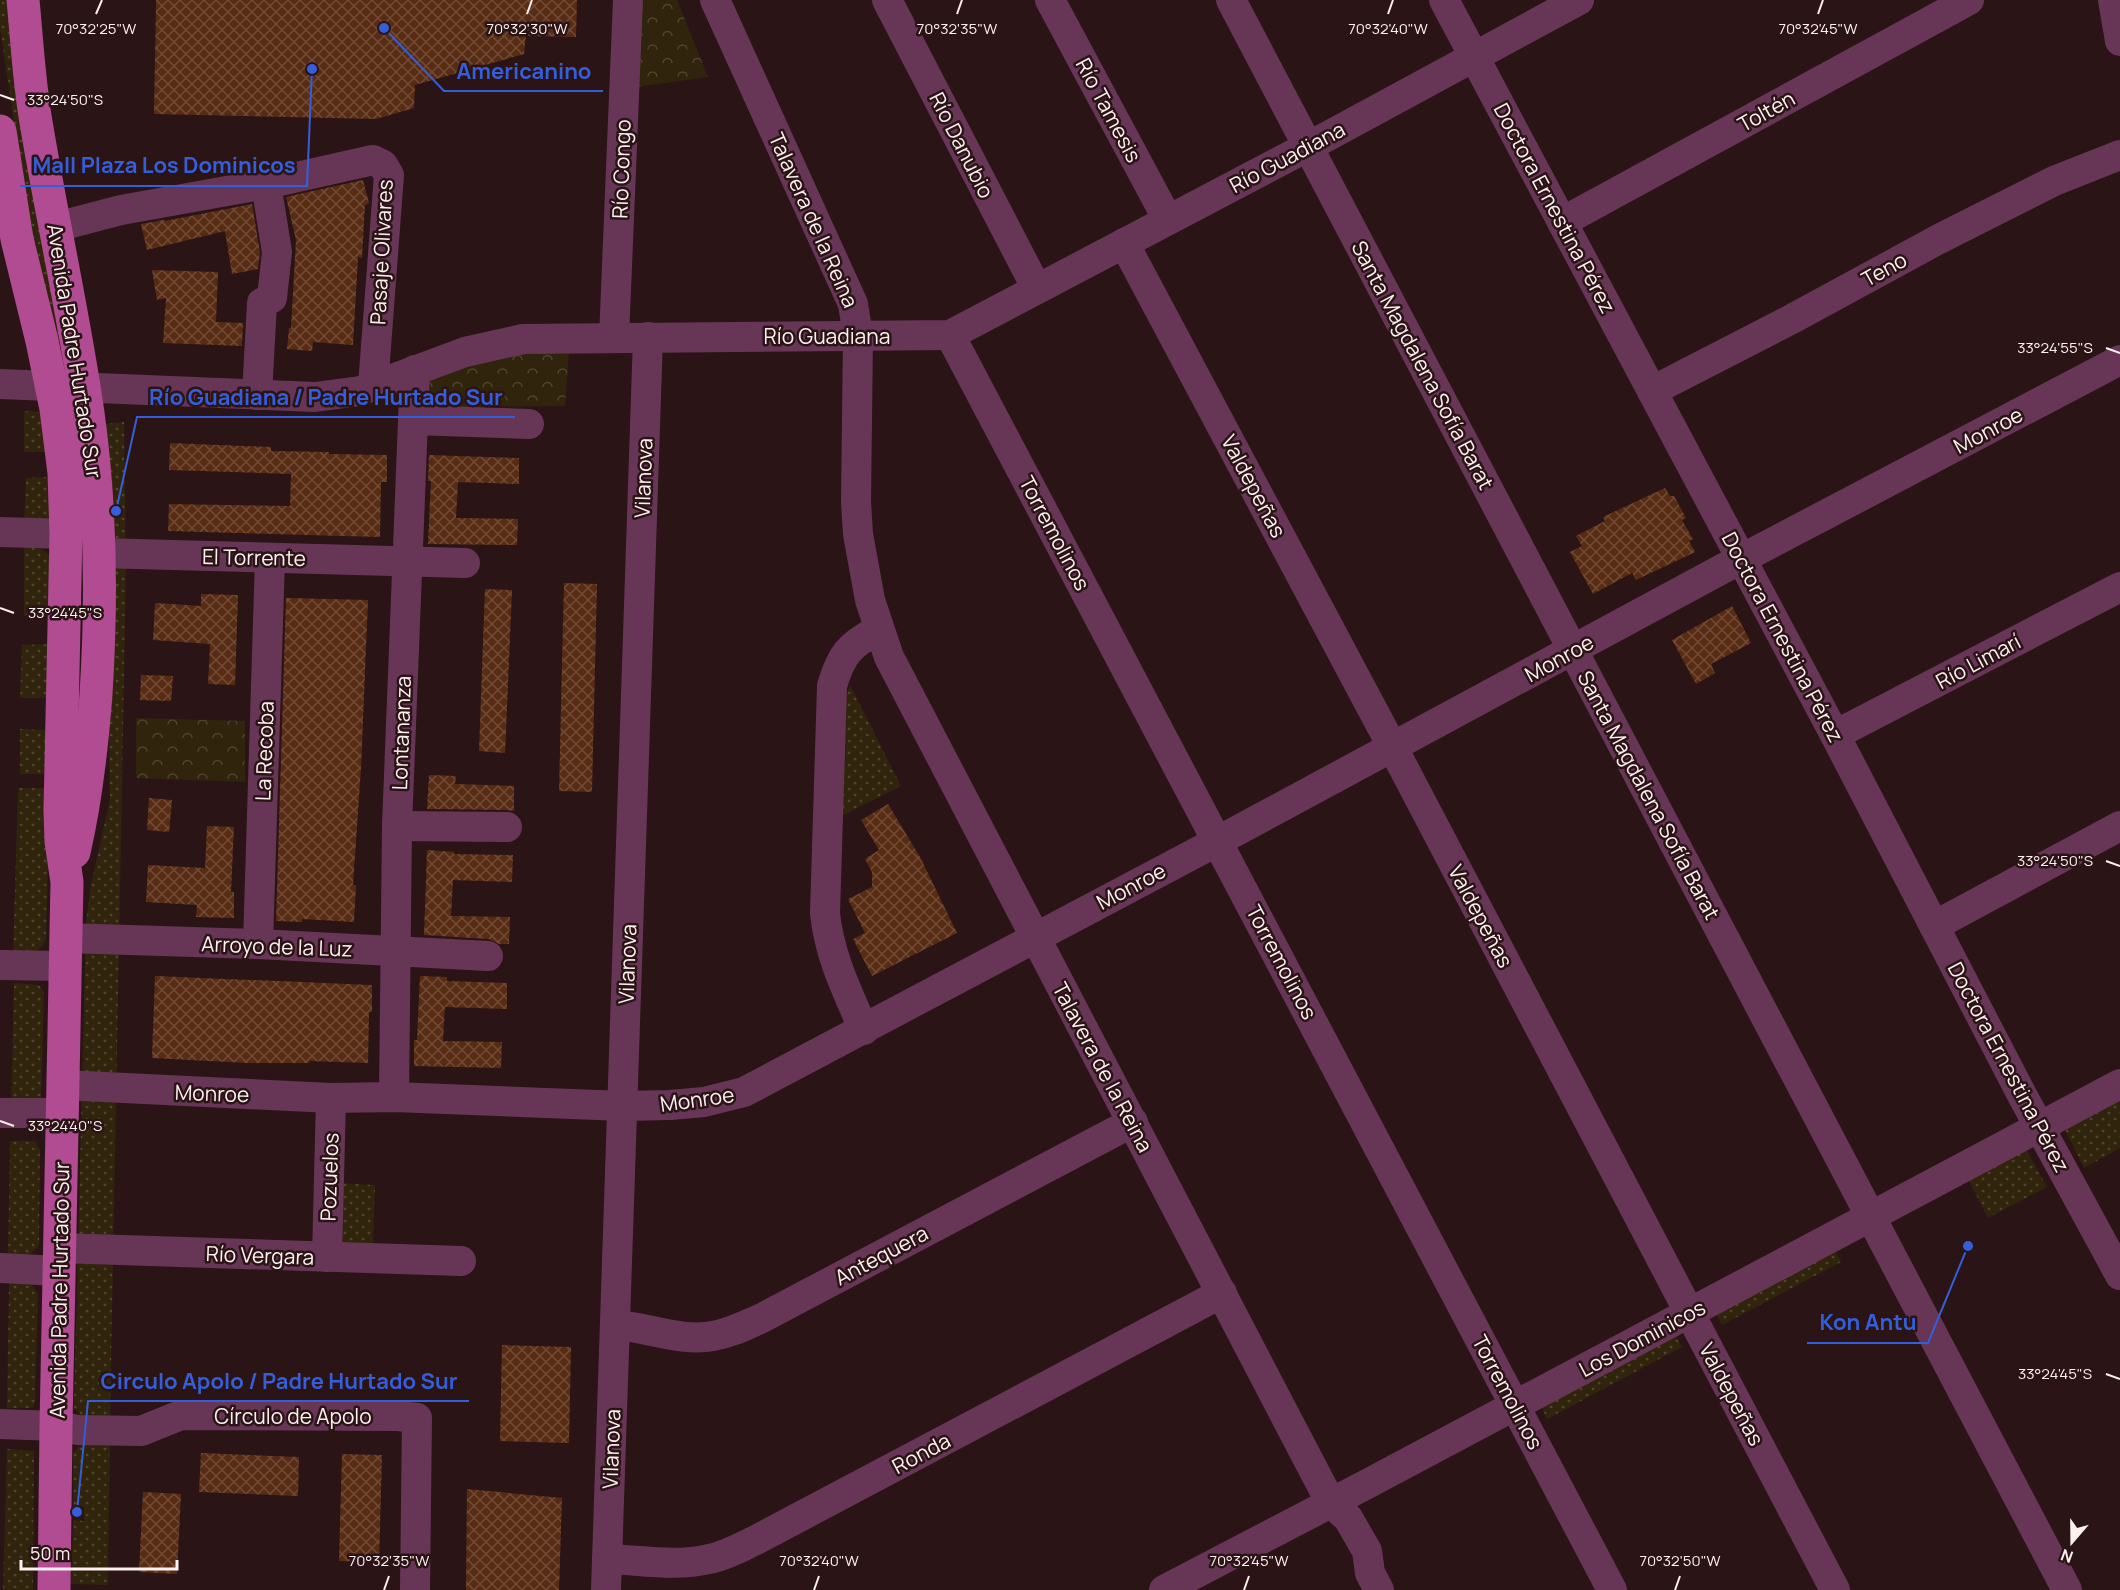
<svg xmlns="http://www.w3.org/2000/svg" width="2120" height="1590" font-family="Manrope,sans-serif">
	<defs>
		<pattern id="grass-dots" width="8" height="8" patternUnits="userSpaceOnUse" patternTransform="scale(1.5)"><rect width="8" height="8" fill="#30240c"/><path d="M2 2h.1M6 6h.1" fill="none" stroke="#4f4430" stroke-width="1.8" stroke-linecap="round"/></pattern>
		<pattern id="forest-crowns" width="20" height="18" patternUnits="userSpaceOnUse" patternTransform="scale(1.5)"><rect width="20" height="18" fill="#30240c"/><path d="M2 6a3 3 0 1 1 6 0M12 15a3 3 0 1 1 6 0" fill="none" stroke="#4f4430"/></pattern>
		<pattern id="building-cross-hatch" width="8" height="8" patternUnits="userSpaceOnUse" patternTransform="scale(1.5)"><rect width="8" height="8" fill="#582c13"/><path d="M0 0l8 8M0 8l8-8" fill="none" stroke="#714b36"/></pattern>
	</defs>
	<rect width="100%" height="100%" fill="#2b1416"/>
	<g fill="url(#grass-dots)">
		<polygon points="0,0 6,0 59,340 58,349 35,264 0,28"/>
		<polygon points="24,411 41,412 46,452 24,452"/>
		<polygon points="124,422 126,570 110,1418 84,1418 74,1408 86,924 90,890 110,799 104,424"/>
		<polygon points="49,477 54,511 47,520 24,524 26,478"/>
		<path d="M24,546C39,546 44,549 54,560L52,616H24Z"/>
		<polygon points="51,644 50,698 20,698 22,645"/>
		<polygon points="850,685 901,786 841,816 841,710"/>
		<polygon points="20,729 51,730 50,774 20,774"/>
		<path d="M18,788H50L46,939C40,954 29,954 13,956Z"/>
		<polygon points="14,983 39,985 44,992 41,1106 11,1108"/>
		<polygon points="2120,1101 2120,1148 2084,1168 2065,1130"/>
		<polygon points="10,1141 35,1141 40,1150 39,1245 28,1257 8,1255"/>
		<polygon points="2026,1149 2047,1187 1988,1218 1969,1181"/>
		<polygon points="339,1183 375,1185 373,1244 343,1244 337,1237"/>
		<polygon points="1834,1249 1841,1262 1722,1325 1715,1312"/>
		<polygon points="9,1283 31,1284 38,1294 35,1403 33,1408 7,1408"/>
		<polygon points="1675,1334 1682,1347 1547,1419 1541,1406"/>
		<polygon points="84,1442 110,1443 108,1585 71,1584 73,1520 84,1521 84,1507 73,1506 73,1454 78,1447"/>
		<polygon points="7,1449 34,1451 33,1590 3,1590"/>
	</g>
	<g fill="url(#forest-crowns)">
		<polygon points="639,0 677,0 708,77 636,87"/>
		<polygon points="528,352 569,352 565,406 426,407 424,382 471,362"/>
		<polygon points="136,718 245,721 245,782 136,778"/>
	</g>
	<g fill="url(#building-cross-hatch)">
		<polygon points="156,0 577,0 576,37 526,36 524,54 415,85 414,108 376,119 154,114"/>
		<polygon points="363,180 369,203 365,205 362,258 358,257 353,345 313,342 312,351 287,349 289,328 291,328 296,240 286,197"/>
		<polygon points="252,204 260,252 258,269 232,274 225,231 147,250 141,224 164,220 165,221"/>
		<polygon points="152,270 218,272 216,322 243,323 242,346 163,343 166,298 157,300"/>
		<polygon points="170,443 271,447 271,451 329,452 329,454 387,455 387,482 381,482 380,537 168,531 169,504 290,506 291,474 169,470"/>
		<polygon points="429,455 519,458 519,484 458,482 456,518 518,519 517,545 428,544 431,481 428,481"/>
		<polygon points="1665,488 1670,496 1674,496 1686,518 1682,520 1693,539 1689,541 1695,552 1636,580 1632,573 1593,594 1570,552 1582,546 1576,536 1605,521 1603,517"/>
		<polygon points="564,583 597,584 592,792 559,791"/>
		<polygon points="485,589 512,590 505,753 479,751"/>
		<polygon points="201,594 238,595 235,685 208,684 210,644 153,640 155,603 201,606"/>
		<polygon points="286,598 368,600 361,768 353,885 356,885 354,922 302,919 302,922 276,921"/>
		<polygon points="1732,606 1751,643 1711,664 1715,673 1696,684 1672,640"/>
		<polygon points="141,675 173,676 171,701 140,700"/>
		<polygon points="429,775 456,776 455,784 514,786 514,811 507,810 427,809"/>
		<polygon points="149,798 172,800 169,832 147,830"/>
		<polygon points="888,804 920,857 957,933 872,976 853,939 865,933 848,899 872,887 872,872 865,859 879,850 861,820"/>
		<polygon points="207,826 234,827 231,892 234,892 234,918 196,917 197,905 146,902 148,865 205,868"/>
		<polygon points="427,850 454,852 454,854 513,855 512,882 453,880 451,916 510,917 509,944 499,944 489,939 424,935"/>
		<polygon points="155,976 372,985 372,1012 369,1012 368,1063 309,1061 309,1063 247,1063 152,1058"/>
		<polygon points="420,976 447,977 447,981 507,983 507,1009 445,1007 443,1041 502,1042 501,1068 414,1066 414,1040 417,1040"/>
		<polygon points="502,1345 571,1347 569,1443 500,1441"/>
		<polygon points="201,1453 299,1457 298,1496 199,1492"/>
		<polygon points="342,1454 382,1455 379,1562 339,1561"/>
		<polygon points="467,1489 562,1498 559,1590 466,1590"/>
		<polygon points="143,1492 181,1494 177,1574 139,1572"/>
	</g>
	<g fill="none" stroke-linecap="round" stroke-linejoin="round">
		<g stroke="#673657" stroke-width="30">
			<polyline points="715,0 853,304 858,336 856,502 858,534 870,600 889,657 1312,1467 1331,1503 1348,1518 1367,1551 1370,1573 1379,1590"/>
			<polyline points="887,0 1037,289"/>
			<polyline points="1050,0 1168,220"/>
			<polyline points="1231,0 2067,1590"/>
			<polyline points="1444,0 1835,735 2022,1095 2120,1275"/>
			<polyline points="2113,0 2120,41"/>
			<polyline points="1562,222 1969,0"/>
			<polyline points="56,227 121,210 266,184 373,160 383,165 389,175 373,386"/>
			<polyline points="1124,243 1393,748 1835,1590"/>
			<polyline points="950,335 1612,1590"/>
			<polyline points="614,338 628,0"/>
			<polyline points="0,384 315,397 360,391 465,352 523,339 950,335 1328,136 1579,0"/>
			<polyline points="1652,391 1790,320 1939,239 2054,181 2120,155"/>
			<polyline points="257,395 262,303 272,298 277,252 266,184"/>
			<polyline points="413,420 529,424"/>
			<polyline points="0,532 66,534"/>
			<polyline points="100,553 465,563"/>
			<polyline points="1835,735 2120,587"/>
			<polyline points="397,826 507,827"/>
			<polyline points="1934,926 2120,826"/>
			<polyline points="66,938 258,944 488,956"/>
			<polyline points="258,944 270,558"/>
			<polyline points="0,965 65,966"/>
			<path d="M864,1030C847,991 829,955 825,913L832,686C841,655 849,645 878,630"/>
			<polyline points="63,1085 331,1098 394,1097 623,1106 670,1105 704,1102 744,1092 1218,841 1724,568 2120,360"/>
			<polyline points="394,1097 397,826 415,370"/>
			<polyline points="0,1113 62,1113"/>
			<polyline points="59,1248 461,1261"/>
			<polyline points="327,1257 331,1098"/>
			<polyline points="0,1268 59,1271"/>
			<path d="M615,1325C647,1327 681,1342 713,1336C731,1333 746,1325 762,1318L1133,1122"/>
			<polyline points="0,1424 56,1426 78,1430 141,1431 181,1415 398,1416 417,1418 415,1590"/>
			<path d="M607,1559C640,1560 676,1567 709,1559C725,1556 741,1547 756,1540L1222,1293"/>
			<polyline points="606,1590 648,337"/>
			<polyline points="1164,1590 1369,1483 2120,1084"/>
		</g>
		<g stroke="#b14b92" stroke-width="33">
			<path d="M23,0C27,41 29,82 36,122C52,219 74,315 88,413C101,506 102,600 96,694C92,747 86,800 74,852"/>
			<polyline points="0,131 17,239 42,341 56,409 64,473 66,534 60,810 61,841 67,882 56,1426 54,1590"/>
		</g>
	</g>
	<path fill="none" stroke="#fef0f0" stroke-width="2" d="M96,14L102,0M527,14L532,0M957,14L962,0M1388,14L1393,0M1818,14L1823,0M0,95L14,100M2106,348L2120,353M0,608L14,613M2106,861L2120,866M0,1121L14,1126M2106,1374L2120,1379M384,1590L389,1576M814,1590L819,1576M1244,1590L1249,1576M1675,1590L1680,1576"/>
	<g text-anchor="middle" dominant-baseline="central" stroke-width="5" stroke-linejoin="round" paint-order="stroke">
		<g font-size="21" fill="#fef0f0" stroke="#2b1416">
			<text transform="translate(1109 110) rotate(62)">Río Tamesis</text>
			<text transform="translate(1766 111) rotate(-29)">Toltén</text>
			<text transform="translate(962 145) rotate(63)">Río Danubio</text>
			<text transform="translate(1287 157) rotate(-28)">Río Guadiana</text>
			<text transform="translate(621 169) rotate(-88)">Río Congo</text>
			<text transform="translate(1555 208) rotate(62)">Doctora Ernestina Pérez</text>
			<text transform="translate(814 220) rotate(66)">Talavera de la Reina</text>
			<text transform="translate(381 252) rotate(-87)">Pasaje Olivares</text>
			<text transform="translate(1884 269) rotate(-29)">Teno</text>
			<text x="827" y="336">Río Guadiana</text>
			<text transform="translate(75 351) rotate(81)">Avenida Padre Hurtado Sur</text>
			<text transform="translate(1423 365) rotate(62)">Santa Magdalena Sofía Barat</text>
			<text transform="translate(1988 430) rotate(-28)">Monroe</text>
			<text transform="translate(643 478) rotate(-88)">Vilanova</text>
			<text transform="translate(1254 486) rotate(62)">Valdepeñas</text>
			<text transform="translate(1055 533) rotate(62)">Torremolinos</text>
			<text transform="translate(254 557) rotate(1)">El Torrente</text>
			<text transform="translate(1783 637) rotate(62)">Doctora Ernestina Pérez</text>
			<text transform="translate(1559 658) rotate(-29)">Monroe</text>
			<text transform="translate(1978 661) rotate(-28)">Río Limarí</text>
			<text transform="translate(401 733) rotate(-88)">Lontananza</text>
			<text transform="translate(264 751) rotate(-88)">La Recoba</text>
			<text transform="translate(1649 795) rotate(62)">Santa Magdalena Sofía Barat</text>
			<text transform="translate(1131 886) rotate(-28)">Monroe</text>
			<text transform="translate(1481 916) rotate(62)">Valdepeñas</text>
			<text transform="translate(277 946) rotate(2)">Arroyo de la Luz</text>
			<text transform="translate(1282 962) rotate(62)">Torremolinos</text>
			<text transform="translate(627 964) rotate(-88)">Vilanova</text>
			<text transform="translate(1103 1067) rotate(62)">Talavera de la Reina</text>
			<text transform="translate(2009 1067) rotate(62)">Doctora Ernestina Pérez</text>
			<text transform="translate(212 1093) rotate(2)">Monroe</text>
			<text transform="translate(697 1099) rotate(-8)">Monroe</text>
			<text transform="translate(329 1177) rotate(-88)">Pozuelos</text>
			<text transform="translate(260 1255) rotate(2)">Río Vergara</text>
			<text transform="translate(881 1255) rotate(-28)">Antequera</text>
			<text transform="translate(59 1290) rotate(-89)">Avenida Padre Hurtado Sur</text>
			<text transform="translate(1642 1338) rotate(-28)">Los Dominicos</text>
			<text transform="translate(1508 1392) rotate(62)">Torremolinos</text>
			<text transform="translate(1732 1394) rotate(62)">Valdepeñas</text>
			<text x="293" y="1416">Círculo de Apolo</text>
			<text transform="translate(611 1449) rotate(-88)">Vilanova</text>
			<text transform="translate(921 1453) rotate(-28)">Ronda</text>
		</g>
	</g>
	<g font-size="15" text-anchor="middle" fill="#fef0f0" stroke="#2b1416" stroke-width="5" stroke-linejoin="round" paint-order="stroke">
		<text x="96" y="34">70°32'25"W</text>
		<text x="527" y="34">70°32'30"W</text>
		<text x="957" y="34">70°32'35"W</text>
		<text x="1388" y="34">70°32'40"W</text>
		<text x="1818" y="34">70°32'45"W</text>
		<text x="65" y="105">33°24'50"S</text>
		<text x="2055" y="353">33°24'55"S</text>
		<text x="65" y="618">33°24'45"S</text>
		<text x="2055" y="866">33°24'50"S</text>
		<text x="65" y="1131">33°24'40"S</text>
		<text x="2055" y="1379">33°24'45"S</text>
		<text x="389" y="1566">70°32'35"W</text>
		<text x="819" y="1566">70°32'40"W</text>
		<text x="1249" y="1566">70°32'45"W</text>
		<text x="1680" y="1566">70°32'50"W</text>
	</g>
	<path fill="none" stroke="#345eda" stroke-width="2" d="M384 28L444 91H603M312 69L307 186H20M116 511L137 417H515M1968 1246L1928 1343H1807M77 1512L88 1401H469"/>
	<g fill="#345eda" stroke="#2b1416" stroke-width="2">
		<circle cx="384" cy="28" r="6"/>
		<circle cx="312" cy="69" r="6"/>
		<circle cx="116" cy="511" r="6"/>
		<circle cx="1968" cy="1246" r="6"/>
		<circle cx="77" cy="1512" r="6"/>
	</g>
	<g font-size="22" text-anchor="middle" font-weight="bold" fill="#345eda" stroke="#2b1416" stroke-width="5" stroke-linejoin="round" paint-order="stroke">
		<text x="524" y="79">Americanino</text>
		<text x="164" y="173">Mall Plaza Los Dominicos</text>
		<text x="326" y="405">Río Guadiana / Padre Hurtado Sur</text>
		<text x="1868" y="1330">Kon Antu</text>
		<text x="279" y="1389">Circulo Apolo / Padre Hurtado Sur</text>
	</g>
	<g transform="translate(2072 1542) rotate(200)" stroke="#2b1416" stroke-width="4.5" paint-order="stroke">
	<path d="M0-4.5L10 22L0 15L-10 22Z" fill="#fef0f0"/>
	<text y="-9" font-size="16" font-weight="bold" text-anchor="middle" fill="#fef0f0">N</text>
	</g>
	<path d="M21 1560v9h156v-9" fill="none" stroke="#fef0f0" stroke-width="3"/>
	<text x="30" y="1560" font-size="18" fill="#fef0f0" stroke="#2b1416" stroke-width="4.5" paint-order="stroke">50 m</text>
</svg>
